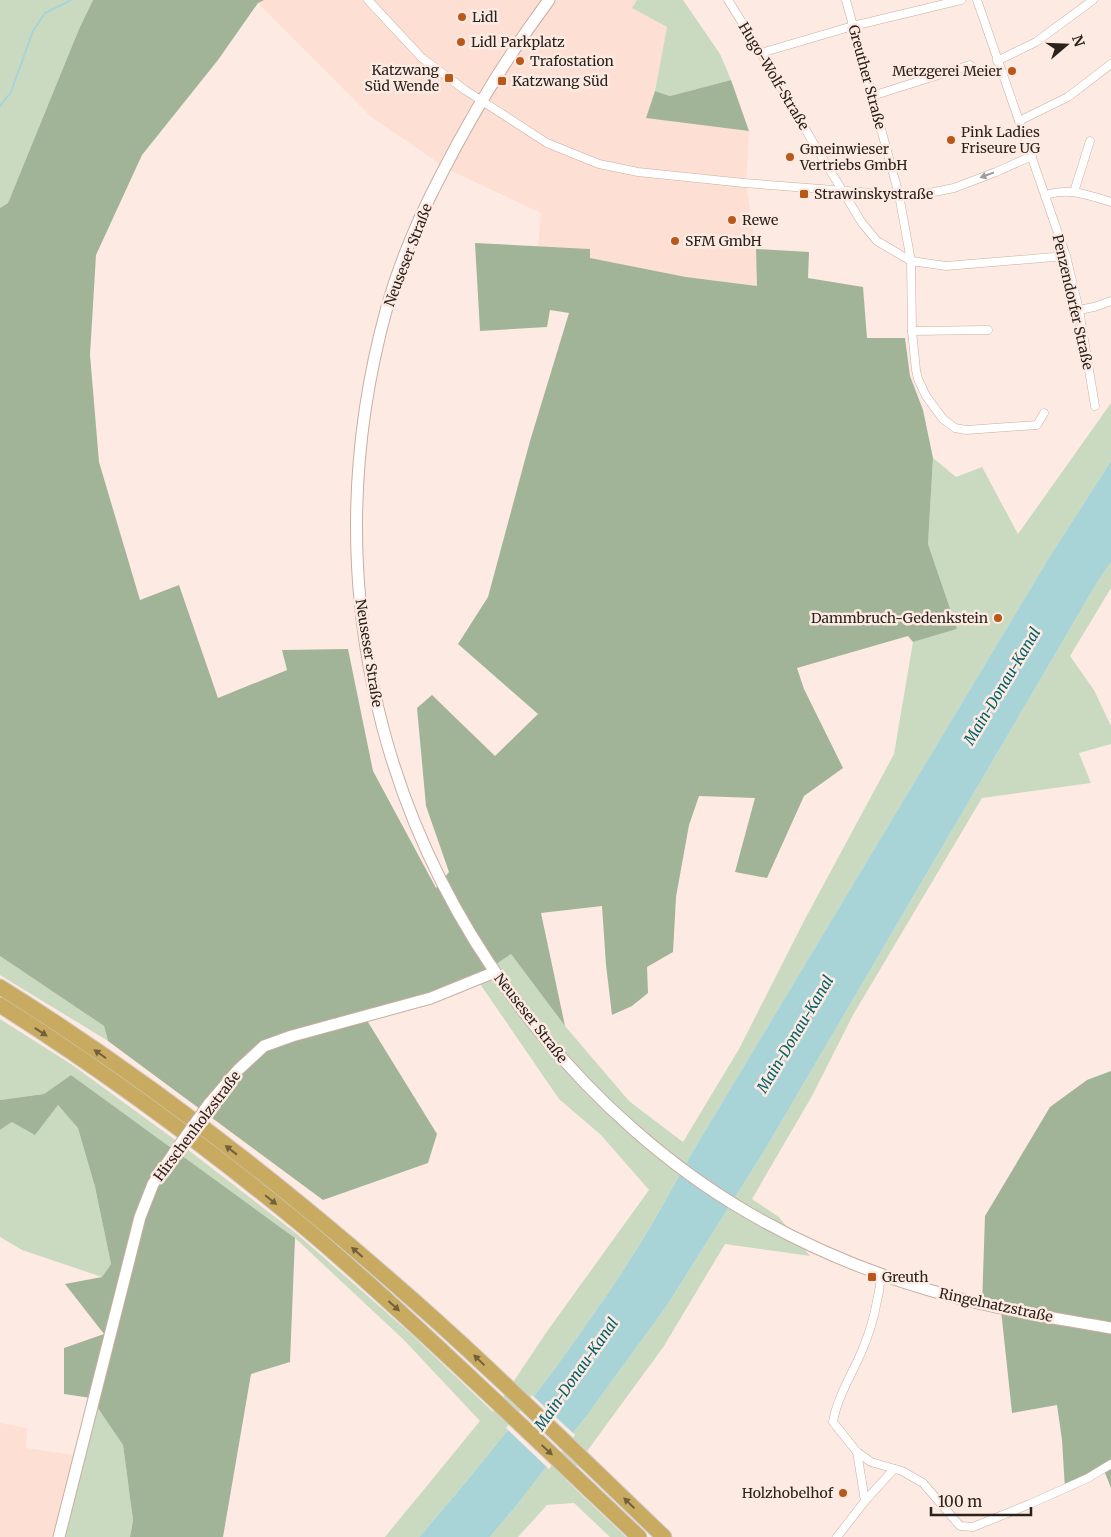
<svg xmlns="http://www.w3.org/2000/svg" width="1111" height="1537" font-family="Merriweather,serif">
	<rect width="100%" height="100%" fill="#fdebe3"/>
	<g fill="#fde0d3">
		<polygon points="264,0 637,0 633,8 667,27 655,91 647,118 749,131 746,183 756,249 758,286 686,277 589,258 590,249 538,246 541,213 449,170 371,117 258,3"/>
		<polygon points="0,1423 27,1428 26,1448 74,1455 53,1537 0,1537"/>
	</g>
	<g fill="#c9dac1">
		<polygon points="0,0 93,0 79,29 8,203 0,208"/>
		<polygon points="637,0 683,0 720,54 731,80 670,96 655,91 667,27 632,8"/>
		<path d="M1111,403V461L1050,556L693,1151C670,1192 648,1233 622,1272C561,1365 492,1453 419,1537H385L480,1421L404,1340L295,1238L71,1075L44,1094L0,1100V1019L71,1064L178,1142L297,1234L411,1334L493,1412L548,1330L649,1190L601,1135L559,1099L476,978L511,954L565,1026L629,1101L683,1142L739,1049L805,919L894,754L913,642L957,629L928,544L933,458L956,477L982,467L1018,534Z"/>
		<polygon points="1111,562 1111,588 1070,656 1094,690 1111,726 1111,744 1079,753 1091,783 982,798 853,1015 812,1096 752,1199 779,1217 810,1256 725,1244 664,1346 566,1480 626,1537 610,1537 574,1503 547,1505 518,1537 490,1537 516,1506 588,1414 668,1304 766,1148 1098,581"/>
		<polygon points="0,956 104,1026 108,1041 0,975"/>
		<polygon points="58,1105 78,1127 95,1187 111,1264 102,1277 22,1250 0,1237 0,1130 12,1122"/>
		<polygon points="91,1398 123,1445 133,1520 130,1537 53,1537"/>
	</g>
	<g fill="#a1b497">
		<polygon points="93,0 264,0 258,3 218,60 142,155 96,255 90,355 99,462 140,600 179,585 218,698 287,670 282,650 348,649 373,771 436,888 449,872 426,806 417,708 432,695 495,756 538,714 458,644 488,597 530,441 569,313 550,310 547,327 480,331 475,243 590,249 590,258 686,277 757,286 756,249 809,252 808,278 863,287 867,338 905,338 910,376 923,410 933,458 928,544 957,629 913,642 908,636 797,668 804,689 843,768 804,796 767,878 735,872 755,798 699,796 689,825 676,897 673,952 647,967 648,993 632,1006 612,1015 606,965 602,906 541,913 565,1026 511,954 476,978 363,1014 437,1134 428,1163 323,1200 108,1041 104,1026 0,956 0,208 8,203 79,29"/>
		<polygon points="731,80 749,131 646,118 655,91 670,96"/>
		<polygon points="1111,1071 1111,1488 1103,1468 1065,1489 1062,1440 1057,1405 1012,1413 1001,1310 982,1305 985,1216 1050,1107 1087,1080"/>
		<polygon points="71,1075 295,1238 290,1362 251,1374 223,1537 130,1537 133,1520 123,1445 91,1398 64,1394 64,1348 104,1334 65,1284 102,1277 111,1264 95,1187 78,1128 58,1105 35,1135 12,1122 0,1130 0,1100 44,1094"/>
	</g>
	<path fill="#a8d4d8" d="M1111,461V562L1098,581L766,1148L668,1304L588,1414L516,1506L490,1537H419C492,1453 561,1365 622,1272C648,1233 670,1192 693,1151L1050,556Z"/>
	<polygon fill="#fdebe3" points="532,1395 575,1435 549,1469 506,1428"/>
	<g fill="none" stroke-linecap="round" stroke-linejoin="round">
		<polyline stroke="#a8d4d8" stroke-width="2" points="0,106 11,92 33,31 45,13 71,0"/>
		<g stroke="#c9ada1" stroke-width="9">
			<g id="street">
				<polyline points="368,0 422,58 465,90 547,143 599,164 638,172 744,183 899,195 929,193 954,188 996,172 1032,156"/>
				<polyline points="728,0 761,53 814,144 862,223 877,241 911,261 946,266 1066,256"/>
				<polyline points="846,0 899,195 911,261 912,331 916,370 918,379 926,396 943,419 955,428 966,430 1037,425 1044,413"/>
				<polyline points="977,0 1066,256 1079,310 1095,406"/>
				<polyline points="761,53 853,26 961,0"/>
				<polyline points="997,61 1036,42 1093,0"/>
				<polyline points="872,96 970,65"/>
				<polyline points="1019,121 1068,97 1111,64"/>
				<polyline points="1074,192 1090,141"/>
				<path d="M1045,195C1070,187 1087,195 1111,202"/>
				<polyline points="1079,310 1094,307 1111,301"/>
				<polyline points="912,331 988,330"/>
				<path d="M880,1274C881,1284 879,1292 877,1301C874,1318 868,1337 861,1353C851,1376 837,1398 833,1422L857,1452L871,1462L902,1471L923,1483L960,1526L973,1527L1030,1504L1088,1478L1111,1464"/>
				<polyline points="857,1452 865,1501"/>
				<polyline points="837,1537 865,1501 894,1469"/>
			</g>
		</g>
		<g stroke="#c9ada1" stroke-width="13">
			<g id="secondary">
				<path d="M549,0C508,55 472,114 441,175C419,217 400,261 387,307C316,564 371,824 539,1031C596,1101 668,1166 747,1212C814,1251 886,1280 962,1299C1011,1312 1061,1319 1111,1328"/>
				<polyline points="209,1104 238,1070 264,1046 292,1036 431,998 495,972"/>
				<polyline points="59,1537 140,1217 153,1184 174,1153"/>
			</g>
		</g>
		<g stroke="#d1cecd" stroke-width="17">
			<g id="highway">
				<path d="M0,987C144,1077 278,1181 405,1293C494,1371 578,1455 664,1537"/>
				<path d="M0,1005C104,1071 203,1144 298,1222C337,1254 374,1288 411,1322C488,1393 563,1465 639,1537"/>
			</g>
		</g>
		<use href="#street" stroke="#fff" stroke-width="8"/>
		<use href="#secondary" stroke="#fff" stroke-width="11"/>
		<use href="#highway" stroke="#c8aa61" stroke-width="15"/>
		<g stroke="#c9ada1" stroke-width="13" stroke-linecap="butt">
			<polyline id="secondary-bridge" points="174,1153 209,1104"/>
		</g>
		<use href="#secondary-bridge" stroke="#fff" stroke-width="11"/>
	</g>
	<defs><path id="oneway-solid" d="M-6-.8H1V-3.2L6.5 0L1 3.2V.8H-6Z" transform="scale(1.25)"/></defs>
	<use fill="#a09c99" href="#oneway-solid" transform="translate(987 175) rotate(159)"/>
	<g fill="#725f3c">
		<use href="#oneway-solid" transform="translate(41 1032) rotate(33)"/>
		<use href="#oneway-solid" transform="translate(100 1054) rotate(-145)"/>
		<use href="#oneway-solid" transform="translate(231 1150) rotate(-142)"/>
		<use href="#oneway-solid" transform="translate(271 1200) rotate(39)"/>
		<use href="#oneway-solid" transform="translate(357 1252) rotate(-139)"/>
		<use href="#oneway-solid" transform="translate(394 1306) rotate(42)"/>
		<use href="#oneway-solid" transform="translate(479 1360) rotate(-136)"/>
		<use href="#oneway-solid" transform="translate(547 1450) rotate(43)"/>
		<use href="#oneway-solid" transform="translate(629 1503) rotate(-136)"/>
	</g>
	<g fill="#b95818" stroke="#fdebe3" stroke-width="2">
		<circle cx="462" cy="17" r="5"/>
		<circle cx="461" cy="42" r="5"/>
		<circle cx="520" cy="61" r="5"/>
		<circle cx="1012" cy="71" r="5"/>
		<rect x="444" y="73" width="10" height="10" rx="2.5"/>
		<rect x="497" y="76" width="10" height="10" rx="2.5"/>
		<circle cx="951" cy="140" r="5"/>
		<circle cx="790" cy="157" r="5"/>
		<rect x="799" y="189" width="10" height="10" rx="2.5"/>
		<circle cx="732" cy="220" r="5"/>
		<circle cx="675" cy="241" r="5"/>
		<circle cx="998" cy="618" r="5"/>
		<rect x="867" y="1272" width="10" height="10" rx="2.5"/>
		<circle cx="843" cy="1493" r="5"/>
	</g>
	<g text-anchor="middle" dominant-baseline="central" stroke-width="5" stroke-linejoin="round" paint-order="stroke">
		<g font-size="14" fill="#2c221d" stroke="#fdebe3" text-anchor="start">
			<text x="472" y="17">Lidl</text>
			<text x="471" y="42">Lidl Parkplatz</text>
			<text x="530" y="61">Trafostation</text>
			<text x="439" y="70" text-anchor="end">Katzwang<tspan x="439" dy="16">Süd Wende</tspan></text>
			<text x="1002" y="71" text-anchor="end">Metzgerei Meier</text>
			<text x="512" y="81">Katzwang Süd</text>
			<text x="961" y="132">Pink Ladies<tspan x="961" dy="16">Friseure UG</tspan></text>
			<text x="800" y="149">Gmeinwieser<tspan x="800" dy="16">Vertriebs GmbH</tspan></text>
			<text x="814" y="194">Strawinskystraße</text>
			<text x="742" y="220">Rewe</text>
			<text x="685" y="241">SFM GmbH</text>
			<text x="988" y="618" text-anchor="end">Dammbruch-Gedenkstein</text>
			<text x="882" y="1277">Greuth</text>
			<text x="833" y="1493" text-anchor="end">Holzhobelhof</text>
		</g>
		<g font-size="14" fill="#2c221d" stroke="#fdebe3">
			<text transform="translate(774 76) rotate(59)">Hugo-Wolf-Straße</text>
			<text transform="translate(867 77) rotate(75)">Greuther Straße</text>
			<text transform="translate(408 255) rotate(-69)">Neuseser Straße</text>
			<text transform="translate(1073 302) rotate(77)">Penzendorfer Straße</text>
			<text transform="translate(369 653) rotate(81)">Neuseser Straße</text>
			<text transform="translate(531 1018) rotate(52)">Neuseser Straße</text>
			<text transform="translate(197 1126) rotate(-53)">Hirschenholzstraße</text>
			<text transform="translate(996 1305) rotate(12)">Ringelnatzstraße</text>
		</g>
		<g font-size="15" font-style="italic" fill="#006067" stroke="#fdebe3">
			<text transform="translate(1002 686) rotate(-59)">Main-Donau-Kanal</text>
			<text transform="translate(795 1034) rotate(-59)">Main-Donau-Kanal</text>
			<text transform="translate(576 1374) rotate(-55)">Main-Donau-Kanal</text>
		</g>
	</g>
	<g transform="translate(1066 45) rotate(71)" stroke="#fdebe3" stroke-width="4" paint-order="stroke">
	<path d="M0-4L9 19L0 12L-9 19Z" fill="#2c221d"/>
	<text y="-8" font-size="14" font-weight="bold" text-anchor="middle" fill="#2c221d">N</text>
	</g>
	<path d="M931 1507v8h100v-8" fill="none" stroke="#2c221d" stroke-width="2.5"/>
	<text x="938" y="1507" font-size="15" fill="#2c221d" stroke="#fdebe3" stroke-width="4" paint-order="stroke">100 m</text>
</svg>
